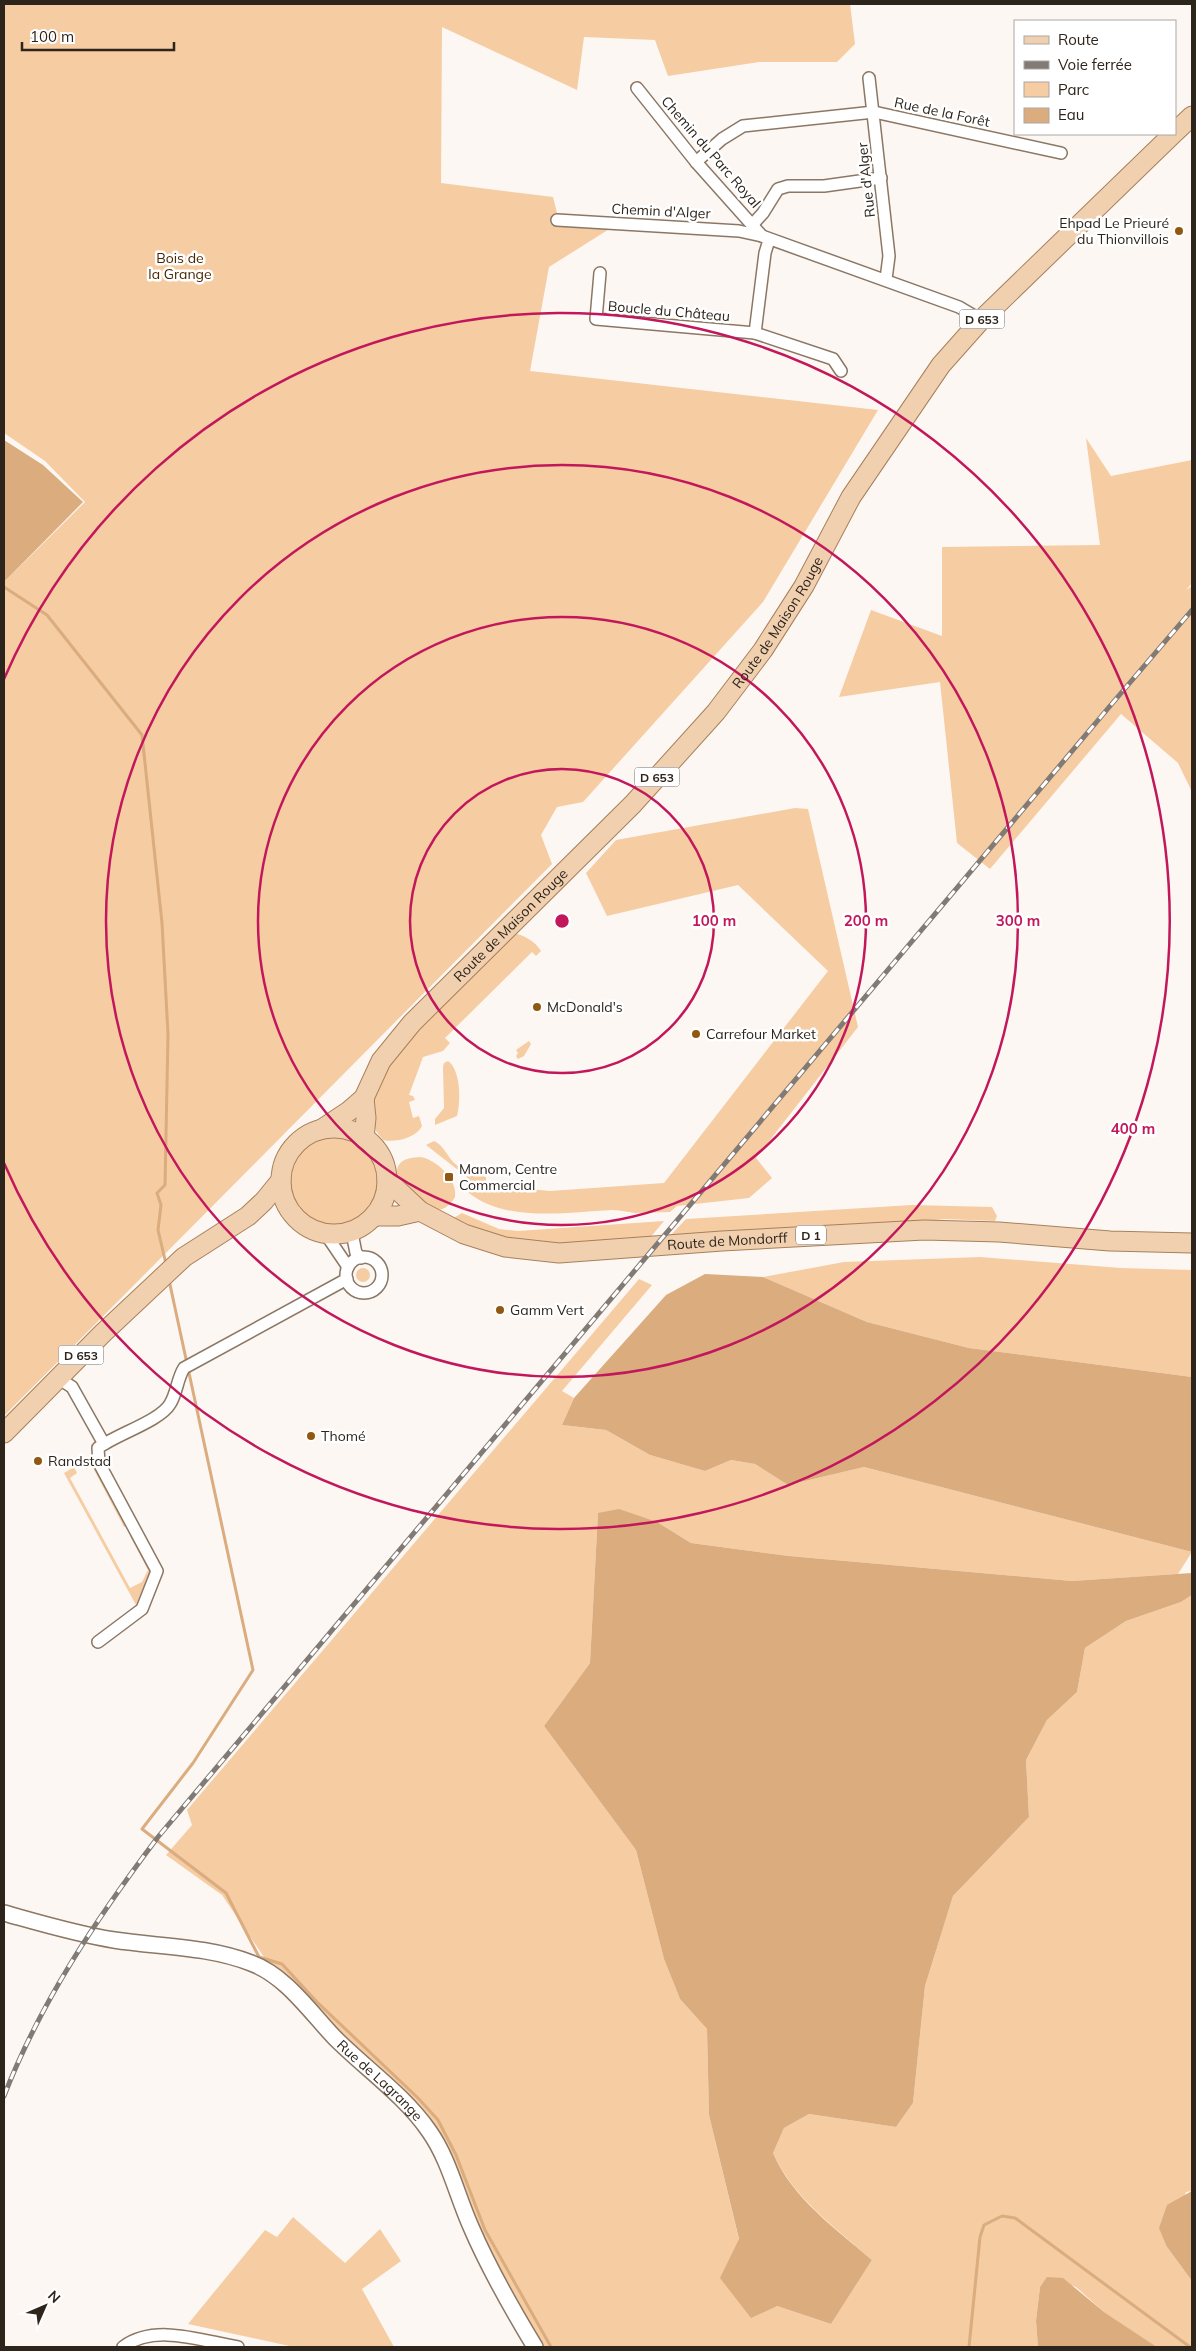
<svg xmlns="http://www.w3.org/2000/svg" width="1196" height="2351" font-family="Mulish,sans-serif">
	<rect width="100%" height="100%" fill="#fcf7f3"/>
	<g fill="#f6cca3">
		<polygon points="4,4 850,4 855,44 837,62 759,62 668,76 655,40 584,37 577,90 442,27 441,183 553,197 557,213 622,221 549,267 530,371 878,410 763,602 583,802 557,807 541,835 552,864 4,1416 4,582 85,502 45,461 4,433"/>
		<polygon points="1086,438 1111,476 1192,460 1192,583 1186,590 1192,586 1192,792 1178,763 1121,714 990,869 957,843 940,682 839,697 871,610 942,636 942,547 1100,545"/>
		<path d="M795,808L808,809L858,1027L756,1158L772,1178L749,1198L677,1206L670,1212C658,1212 647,1213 635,1213C627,1212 620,1210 612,1210C568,1212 506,1223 469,1193V1184L467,1177L426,1145L434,1141C443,1145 447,1155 453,1162C462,1171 474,1174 486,1177V1185L550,1191L664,1183L828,971L738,885L607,916L586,873L616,840Z"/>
		<path d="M511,933C523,934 535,941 541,951L536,956L532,952L445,1038L450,1043L443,1051L423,1057L409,1095L413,1096L415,1100L409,1102L413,1118L419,1116L422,1126C416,1138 395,1143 383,1140L376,1131L371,1111L377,1090L393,1056Z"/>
		<polygon points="529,1041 531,1044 524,1056 518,1059 516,1056 518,1053 516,1050"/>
		<path d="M448,1061C461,1070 461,1102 457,1116L435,1125V1119L444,1108L443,1067L444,1063Z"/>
		<circle cx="337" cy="1180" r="47"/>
		<path d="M420,1157C436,1159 458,1180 455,1197C437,1228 413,1194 397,1178C395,1161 405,1158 420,1157Z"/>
		<polygon points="912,1205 992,1207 997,1216 995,1221 945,1219 907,1223 670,1236 686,1219"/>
		<path d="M462,1213L499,1229L518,1231L664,1221L649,1239C604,1243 558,1249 513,1242C492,1238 472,1228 452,1219Z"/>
		<polygon points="980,1257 1121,1268 1192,1270 1192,1377 969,1348 867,1322 763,1277 844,1262"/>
		<circle cx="363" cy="1275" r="7"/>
		<path d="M639,1279L652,1285L562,1391L574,1398L562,1425L606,1430L650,1455L705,1471L731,1460L755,1464L788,1485L864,1467L1192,1552L1178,1574L1072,1581L789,1556L691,1543L657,1522L598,1513L590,1663L544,1726L636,1850L664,1959L680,1999L707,2029L709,2115L739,2240L777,2306L831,2324L872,2260C836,2228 793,2198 773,2153L784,2128L809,2114L896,2127L913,2103L925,1986L953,1896L1029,1817L1026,1760L1047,1720L1077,1692L1085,1648L1126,1621L1181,1602L1192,1595V2191L1186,2192L1167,2247L1192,2281V2347H1157L1104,2312L1076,2287L1048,2277L1040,2287L1036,2321L1038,2347H544L482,2240L432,2126L268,1963L222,1895L166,1855L192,1825L187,1810Z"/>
		<polygon points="90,1458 127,1525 124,1527 92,1466 86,1469 82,1463"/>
		<polygon points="74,1467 77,1473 70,1478 130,1588 142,1582 148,1570 130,1536 132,1535 151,1569 136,1605 64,1473"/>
		<polygon points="293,2217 345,2263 380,2229 401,2261 362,2289 394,2347 294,2347 188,2324 265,2230 277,2237"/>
	</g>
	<g fill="#daac7e">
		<polygon points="4,440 43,465 83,502 4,582"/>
		<polygon points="705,1274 763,1277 867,1322 969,1348 1192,1377 1192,1552 864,1467 788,1485 755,1464 731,1460 705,1471 650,1455 606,1430 562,1425 574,1398 666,1295"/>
		<path d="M619,1509L657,1522L691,1543L789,1556L1072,1581L1192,1573V1595L1181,1602L1126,1621L1085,1648L1077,1692L1047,1720L1026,1760L1029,1817L953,1896L925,1986L913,2103L896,2127L809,2114L784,2128L773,2153C792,2198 836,2229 872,2260L831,2324L777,2306L751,2318L720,2278L739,2239L709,2115L707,2029L680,1999L664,1959L636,1850L544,1726L590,1663L598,1513Z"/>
		<polygon points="1192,2191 1192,2281 1167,2247 1159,2228 1167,2205"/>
		<polygon points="1047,2277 1063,2278 1104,2312 1157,2347 1038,2347 1036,2321 1040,2287"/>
	</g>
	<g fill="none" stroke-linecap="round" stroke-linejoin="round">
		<g stroke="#daac7e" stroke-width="3">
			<polyline points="4,587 47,615 142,735 162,923 168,1034 165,1185 157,1193 161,1205 158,1230 166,1264"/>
			<polyline points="169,1280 253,1670 193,1763 142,1829 226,1893 259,1957 282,1964 317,2002 418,2098 438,2120 456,2155 485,2230 551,2347"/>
			<polyline points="969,2347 980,2237 984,2225 1002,2216 1015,2218 1190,2347"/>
		</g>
		<g stroke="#8c7764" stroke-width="14">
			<g id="minor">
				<polyline points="869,78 889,256 886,279"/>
				<polyline points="637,88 696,162 762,236"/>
				<polyline points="696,162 722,139 743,126 874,112 1061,153"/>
				<polyline points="557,220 739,231 762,236 959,307 981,320"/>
				<polyline points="753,224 763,213 778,189 788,186 824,186 881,178"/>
				<polyline points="769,240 765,253 755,333 833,359 841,371"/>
				<polyline points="600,273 596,319 755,333"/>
				<polyline points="357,1229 353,1238 356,1253 361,1258"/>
				<polyline points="325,1233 348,1267"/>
				<circle cx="364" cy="1275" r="18"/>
				<polyline points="58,1378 72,1387 104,1444"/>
				<path d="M98,1642L142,1609L157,1571L99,1463L98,1448C117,1434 160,1421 170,1404C177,1393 177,1379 184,1368L347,1279"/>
				<path d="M123,2347C155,2323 202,2341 238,2347"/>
			</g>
		</g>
		<g stroke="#8c7764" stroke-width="18">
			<g id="tertiary">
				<path id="s1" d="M4,1913C40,1923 76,1934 114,1940C160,1947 207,1946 251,1963C286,1976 310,2012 335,2038C366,2069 404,2095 429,2131C449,2159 457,2196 471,2227C489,2269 512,2309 535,2347"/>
			</g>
		</g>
		<g stroke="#a7805a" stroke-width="21">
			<g id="primary">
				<polyline points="1175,132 1192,116"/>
				<circle cx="334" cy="1181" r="53"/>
				<path id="s2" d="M322,1129L349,1111L364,1098L381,1061L412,1023L633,804L716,712L763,650L804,586L851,497L941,365L981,320L1173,134"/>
				<polyline points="364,1138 366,1118 364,1098"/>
				<path id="s3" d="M387,1180L420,1211L464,1234L505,1247L559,1253L722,1241L924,1230L999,1232L1110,1241L1192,1243"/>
				<polyline points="374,1216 398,1216 420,1211"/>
				<polyline points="4,1433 103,1333 184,1257 248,1216 264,1201 281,1180"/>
			</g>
		</g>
		<use href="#minor" stroke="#fff" stroke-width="11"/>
		<use href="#tertiary" stroke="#fff" stroke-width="15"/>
		<use href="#primary" stroke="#f1d0b0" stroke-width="19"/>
		<g stroke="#827a74" stroke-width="5">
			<path id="rail" d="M4,2096C41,2001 97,1918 158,1837L1110,706L1192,610"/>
		</g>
		<use href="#rail" stroke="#fff" stroke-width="3" stroke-dasharray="9" stroke-linecap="butt"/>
	</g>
	<g fill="none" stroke="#c2185b" stroke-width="2.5">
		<circle cx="562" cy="921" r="152"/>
		<circle cx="562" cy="921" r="304"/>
		<circle cx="562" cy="921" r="456"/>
		<path d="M4 679A608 608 0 1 1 4 1163"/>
	</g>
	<g fill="#905810" stroke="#fff" stroke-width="2">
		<circle cx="1179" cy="231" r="5"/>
		<circle cx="537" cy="1007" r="5"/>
		<circle cx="696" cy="1034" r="5"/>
		<rect x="444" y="1172" width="10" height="10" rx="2.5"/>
		<circle cx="500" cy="1310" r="5"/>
		<circle cx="311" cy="1436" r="5"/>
		<circle cx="38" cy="1461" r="5"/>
	</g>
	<g text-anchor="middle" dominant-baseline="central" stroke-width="5" stroke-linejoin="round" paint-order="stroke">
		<g fill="#fff" stroke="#6c6660" stroke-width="1">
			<rect x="959.5" y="309.5" width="45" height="19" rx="4"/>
			<rect x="634.5" y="767.5" width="45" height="19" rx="4"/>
			<rect x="796" y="1225.5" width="30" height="19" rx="4"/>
			<rect x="58.5" y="1345.5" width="45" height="19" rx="4"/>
		</g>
		<g font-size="12" font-weight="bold" fill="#2d241c">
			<text x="982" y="319">D 653</text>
			<text x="657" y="777">D 653</text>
			<text x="811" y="1235">D 1</text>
			<text x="81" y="1355">D 653</text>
		</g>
		<g font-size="14" fill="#2d241c" stroke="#fff">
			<text transform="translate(942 112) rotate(12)">Rue de la Forêt</text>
			<text transform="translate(711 152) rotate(49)">Chemin du Parc Royal</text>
			<text transform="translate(866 180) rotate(-96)">Rue d'Alger</text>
			<text transform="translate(661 211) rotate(3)">Chemin d'Alger</text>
			<text transform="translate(669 311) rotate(5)">Boucle du Château</text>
			<text stroke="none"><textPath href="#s2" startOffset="686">Route de Maison Rouge</textPath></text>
			<text stroke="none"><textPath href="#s2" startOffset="281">Route de Maison Rouge</textPath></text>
			<text stroke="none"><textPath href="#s3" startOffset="361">Route de Mondorff</textPath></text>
			<text stroke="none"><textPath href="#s1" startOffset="428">Rue de Lagrange</textPath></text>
		</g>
		<g font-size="14" fill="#2d241c" stroke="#fff" text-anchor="start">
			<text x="1169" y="223" text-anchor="end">Ehpad Le Prieuré<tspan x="1169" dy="16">du Thionvillois</tspan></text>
			<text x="547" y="1007">McDonald's</text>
			<text x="706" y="1034">Carrefour Market</text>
			<text x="459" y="1169">Manom, Centre<tspan x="459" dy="16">Commercial</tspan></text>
			<text x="510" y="1310">Gamm Vert</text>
			<text x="321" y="1436">Thomé</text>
			<text x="48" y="1461">Randstad</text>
		</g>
		<g font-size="14" fill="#472802" stroke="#fff">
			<text x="180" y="258">Bois de<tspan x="180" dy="16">la Grange</tspan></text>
		</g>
	</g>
	<circle cx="562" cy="921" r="8" fill="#c2185b" stroke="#fff" stroke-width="2.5"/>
	<g font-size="15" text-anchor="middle" font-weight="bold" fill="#c2185b" stroke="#fff" stroke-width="5" stroke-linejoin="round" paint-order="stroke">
		<text x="714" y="926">100 m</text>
		<text x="866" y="926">200 m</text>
		<text x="1018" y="926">300 m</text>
		<text x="1133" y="1134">400 m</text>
	</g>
	<rect width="1196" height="2351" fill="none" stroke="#2d241c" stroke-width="10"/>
	<rect x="1014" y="20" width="162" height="115" fill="#ffffff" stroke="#aba7a4"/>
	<rect x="1024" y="36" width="25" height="8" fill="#f1d0b0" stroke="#aba7a4"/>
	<text x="1058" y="45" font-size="15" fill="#2d241c">Route</text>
	<rect x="1024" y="61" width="25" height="8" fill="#827a74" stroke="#aba7a4"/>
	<text x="1058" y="70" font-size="15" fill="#2d241c">Voie ferrée</text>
	<rect x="1024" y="82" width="25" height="15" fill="#f6cca3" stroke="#aba7a4"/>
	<text x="1058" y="95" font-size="15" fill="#2d241c">Parc</text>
	<rect x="1024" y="108" width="25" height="15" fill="#daac7e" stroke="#aba7a4"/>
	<text x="1058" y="120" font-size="15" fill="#2d241c">Eau</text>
	<g transform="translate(45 2306) rotate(45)" stroke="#ffffff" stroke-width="4" paint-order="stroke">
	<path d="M0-4L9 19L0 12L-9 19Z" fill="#2d241c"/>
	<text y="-8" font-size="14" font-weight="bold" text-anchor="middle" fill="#2d241c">N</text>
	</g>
	<path d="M22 42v8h152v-8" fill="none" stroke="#2d241c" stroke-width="2.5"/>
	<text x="30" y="42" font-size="15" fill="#2d241c" stroke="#ffffff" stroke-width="4" paint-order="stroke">100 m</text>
</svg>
